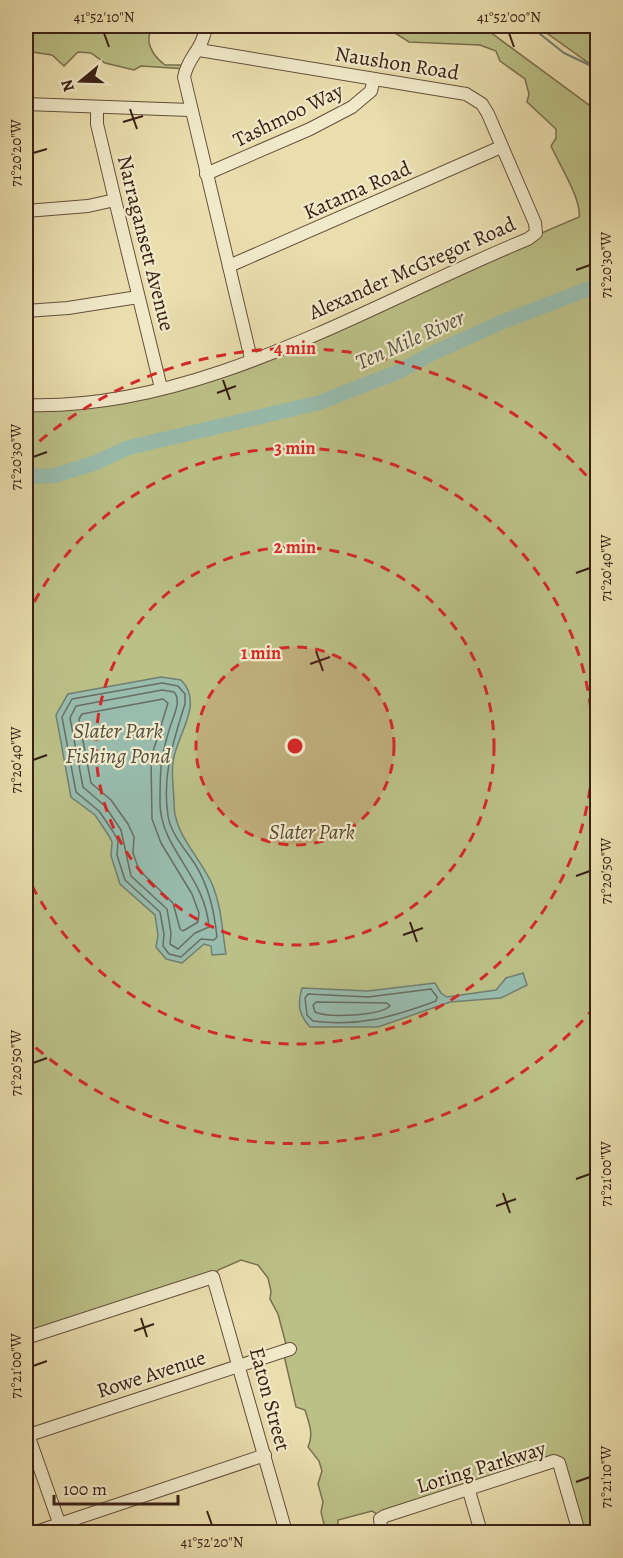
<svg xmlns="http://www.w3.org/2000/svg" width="623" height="1558" font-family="Alegreya,serif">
	<rect width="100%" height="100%" fill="#eadeae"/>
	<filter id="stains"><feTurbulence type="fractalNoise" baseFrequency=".00333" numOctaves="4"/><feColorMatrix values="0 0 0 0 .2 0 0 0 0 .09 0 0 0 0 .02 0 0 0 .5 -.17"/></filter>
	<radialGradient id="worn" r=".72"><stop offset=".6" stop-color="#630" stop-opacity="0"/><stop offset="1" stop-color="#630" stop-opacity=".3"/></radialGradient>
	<g fill="#bbc087" stroke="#7a704e" stroke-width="1.5">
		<path d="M26,26H154C142,40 153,56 165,65H180L187,69L141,66L134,70L105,63L91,53L78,52L64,66L52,55L26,51Z"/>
		<path d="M384,26H482L597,111V1532H581L562,1464L382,1517L372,1511L338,1520V1525L332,1532H326L321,1512L323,1502L318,1484L322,1471L319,1461L308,1447C314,1434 309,1423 305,1410L296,1407L283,1351L287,1348L278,1314L270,1299L271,1291L268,1278L258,1265L241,1260L218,1270L215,1275L26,1336V404L112,398L227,368L579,217C582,200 559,164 551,146L556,138V129L527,102L529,94L525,79L500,61L496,51L480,45L409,42Z"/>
		<polygon points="537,26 597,26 597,69"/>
	</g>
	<g fill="#98bcae" stroke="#727e71" stroke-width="1.5">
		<path d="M161,677L181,680C205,704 176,735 173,762C171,775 174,790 174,804C174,835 201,858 213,886C222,909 222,931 226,954L212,955L211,946L204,944L182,963L166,959L156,947L158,935L155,915L120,884L111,856L112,842L109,836L95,815L71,797L56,715L68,694Z"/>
		<path d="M523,973L527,985L501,998L450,1002L378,1027H310C299,1016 297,1003 302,988L368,991L435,983L441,993L447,997L496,990L506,978Z"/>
	</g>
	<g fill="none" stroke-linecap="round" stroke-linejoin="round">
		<g stroke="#686e62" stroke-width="1.5">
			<path d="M162,683L178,686L185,694V704C173,742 162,775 168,816C171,834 185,849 195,864C209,887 214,910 217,937L214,940L201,939L181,957L169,954L163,946L164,934L160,912L125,880L117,855L118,841L114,833L99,811L76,792L62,717L72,699Z"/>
			<path d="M162,690L174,692C182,701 173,717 170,727C160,759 160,771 160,804C161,849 205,876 209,927L195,933L178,949L170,944L171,933L167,909L131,876L121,830L105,806L83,787L70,718L76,706Z"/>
			<polygon points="163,699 168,703 151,758 152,819 161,843 192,894 199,913 198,922 183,931 180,929 173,903 139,870 133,853 134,837 128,824 111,800 91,783 79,719 82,714"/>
			<path d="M431,989L437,997L436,1001C393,1017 359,1027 313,1021L307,1015L305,998L308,994L368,997Z"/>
			<path d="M316,1002L387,1003L390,1006C379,1016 328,1018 315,1012L313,1005Z"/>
		</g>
		<g stroke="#727e71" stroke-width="2">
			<polyline points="418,26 467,30 475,26"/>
			<polyline points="530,26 564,53 598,69"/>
		</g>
		<polyline stroke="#98bcae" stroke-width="15" points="26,476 53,476 95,463 127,448 318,403 398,372 431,354 502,322 591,288 598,281"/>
		<g stroke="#65503c" stroke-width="14">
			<g id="minor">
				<path d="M206,26C203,50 188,56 184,77L251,359"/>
				<polyline points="26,104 190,110"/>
				<polyline points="97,107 97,124 115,200 161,388"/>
				<polyline points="206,174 310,129 352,107 371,91 374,79"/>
				<polyline points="26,211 88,206 115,200"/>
				<polyline points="229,266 501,147"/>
				<polyline points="26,311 68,308 138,297"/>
				<path d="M26,405C201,411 371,303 528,239L536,233L535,223L488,114L482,104L466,94L199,50"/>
				<polyline points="26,1338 213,1277 286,1532"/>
				<polyline points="26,1429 62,1531"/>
				<polyline points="26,1436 290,1349"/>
				<polyline points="469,1491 481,1532"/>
				<polyline points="36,1532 265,1455"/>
				<polyline points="382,1532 380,1519 385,1516 554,1461 559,1463 579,1532"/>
			</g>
		</g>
		<use href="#minor" stroke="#f1eaca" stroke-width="12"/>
	</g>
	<path fill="none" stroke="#392016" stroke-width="2" d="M104,33L109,47M509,33L514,47M130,109L137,129M123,122L143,116M33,153L47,149M576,270L590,265M223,380L230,400M217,393L236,386M33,457L47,452M576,573L590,568M316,651L323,671M310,664L330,657M33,760L47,755M576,876L590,871M410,922L417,942M403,935L423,928M33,1063L47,1058M576,1179L590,1174M503,1193L510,1213M496,1206L516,1199M141,1318L147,1337M134,1331L154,1324M33,1366L47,1361M576,1482L590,1477M207,1511L212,1525"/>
	<circle cx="295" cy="746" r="99" fill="#d62828" fill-opacity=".12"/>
	<g fill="none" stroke="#d62828" stroke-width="3" stroke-dasharray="10 8">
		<circle cx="295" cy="746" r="99"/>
		<circle cx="295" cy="746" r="199"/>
		<path d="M26 618A298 298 0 1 1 26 874"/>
		<path d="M595 1007A398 398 0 0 1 26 1039M26 453A398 398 0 0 1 595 485"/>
	</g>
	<g text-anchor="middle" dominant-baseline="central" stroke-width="4.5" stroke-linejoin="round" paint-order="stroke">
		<g font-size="21" fill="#392016" stroke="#f1eaca">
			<text transform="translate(397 63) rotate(9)">Naushon Road</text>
			<text transform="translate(288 115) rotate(-26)">Tashmoo Way</text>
			<text transform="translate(357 190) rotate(-24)">Katama Road</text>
			<text transform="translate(146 243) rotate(76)">Narragansett Avenue</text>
			<text transform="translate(412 268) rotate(-24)">Alexander McGregor Road</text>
			<text transform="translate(151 1374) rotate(-18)">Rowe Avenue</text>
			<text transform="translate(270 1399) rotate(75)">Eaton Street</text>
			<text transform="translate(481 1467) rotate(-17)">Loring Parkway</text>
		</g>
		<g font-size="21" font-style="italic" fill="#5a4832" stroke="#f1eaca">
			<text x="312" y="832">Slater Park</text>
		</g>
		<g font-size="22" font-style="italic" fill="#564f44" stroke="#f1eaca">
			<text transform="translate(410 340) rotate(-24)">Ten Mile River</text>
			<text x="118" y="731">Slater Park<tspan x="118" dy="25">Fishing Pond</tspan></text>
		</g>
	</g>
	<circle cx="295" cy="746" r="9" fill="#d62828" stroke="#f1eaca" stroke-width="3"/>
	<g font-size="18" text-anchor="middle" font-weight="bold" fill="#d62828" stroke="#f1eaca" stroke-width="4.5" stroke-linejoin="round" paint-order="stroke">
		<text x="295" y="354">4 min</text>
		<text x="295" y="454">3 min</text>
		<text x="295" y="553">2 min</text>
		<text x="261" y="659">1 min</text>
	</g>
	<rect width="623" height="1558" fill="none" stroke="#eadeae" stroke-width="66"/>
	<g transform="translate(81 81) rotate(251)" stroke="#f1eaca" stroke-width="4.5" paint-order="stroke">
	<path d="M0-4.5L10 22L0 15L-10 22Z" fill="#392016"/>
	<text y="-9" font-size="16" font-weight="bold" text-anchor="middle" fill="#392016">N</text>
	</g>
	<path d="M54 1495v9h124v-9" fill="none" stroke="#392016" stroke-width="3"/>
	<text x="63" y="1495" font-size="18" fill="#392016" stroke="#f1eaca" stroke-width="4.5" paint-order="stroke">100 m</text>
	<rect x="33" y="33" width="557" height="1492" fill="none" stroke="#392016" stroke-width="2"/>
	<g font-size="15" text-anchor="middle" fill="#392016">
		<text x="104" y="22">41°52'10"N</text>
		<text x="509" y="22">41°52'00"N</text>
		<text transform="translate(16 153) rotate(-90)" y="5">71°20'20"W</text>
		<text transform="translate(606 265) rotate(-90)" y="5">71°20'30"W</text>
		<text transform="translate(16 457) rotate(-90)" y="5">71°20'30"W</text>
		<text transform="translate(606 568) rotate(-90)" y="5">71°20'40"W</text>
		<text transform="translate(16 760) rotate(-90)" y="5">71°20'40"W</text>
		<text transform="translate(606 871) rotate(-90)" y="5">71°20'50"W</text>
		<text transform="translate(16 1063) rotate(-90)" y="5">71°20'50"W</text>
		<text transform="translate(606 1174) rotate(-90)" y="5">71°21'00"W</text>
		<text transform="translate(16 1366) rotate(-90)" y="5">71°21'00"W</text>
		<text transform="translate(606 1477) rotate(-90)" y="5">71°21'10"W</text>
		<text x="212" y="1547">41°52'20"N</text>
	</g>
	<rect width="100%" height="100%" filter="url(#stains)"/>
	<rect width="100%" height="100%" fill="url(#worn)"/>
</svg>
